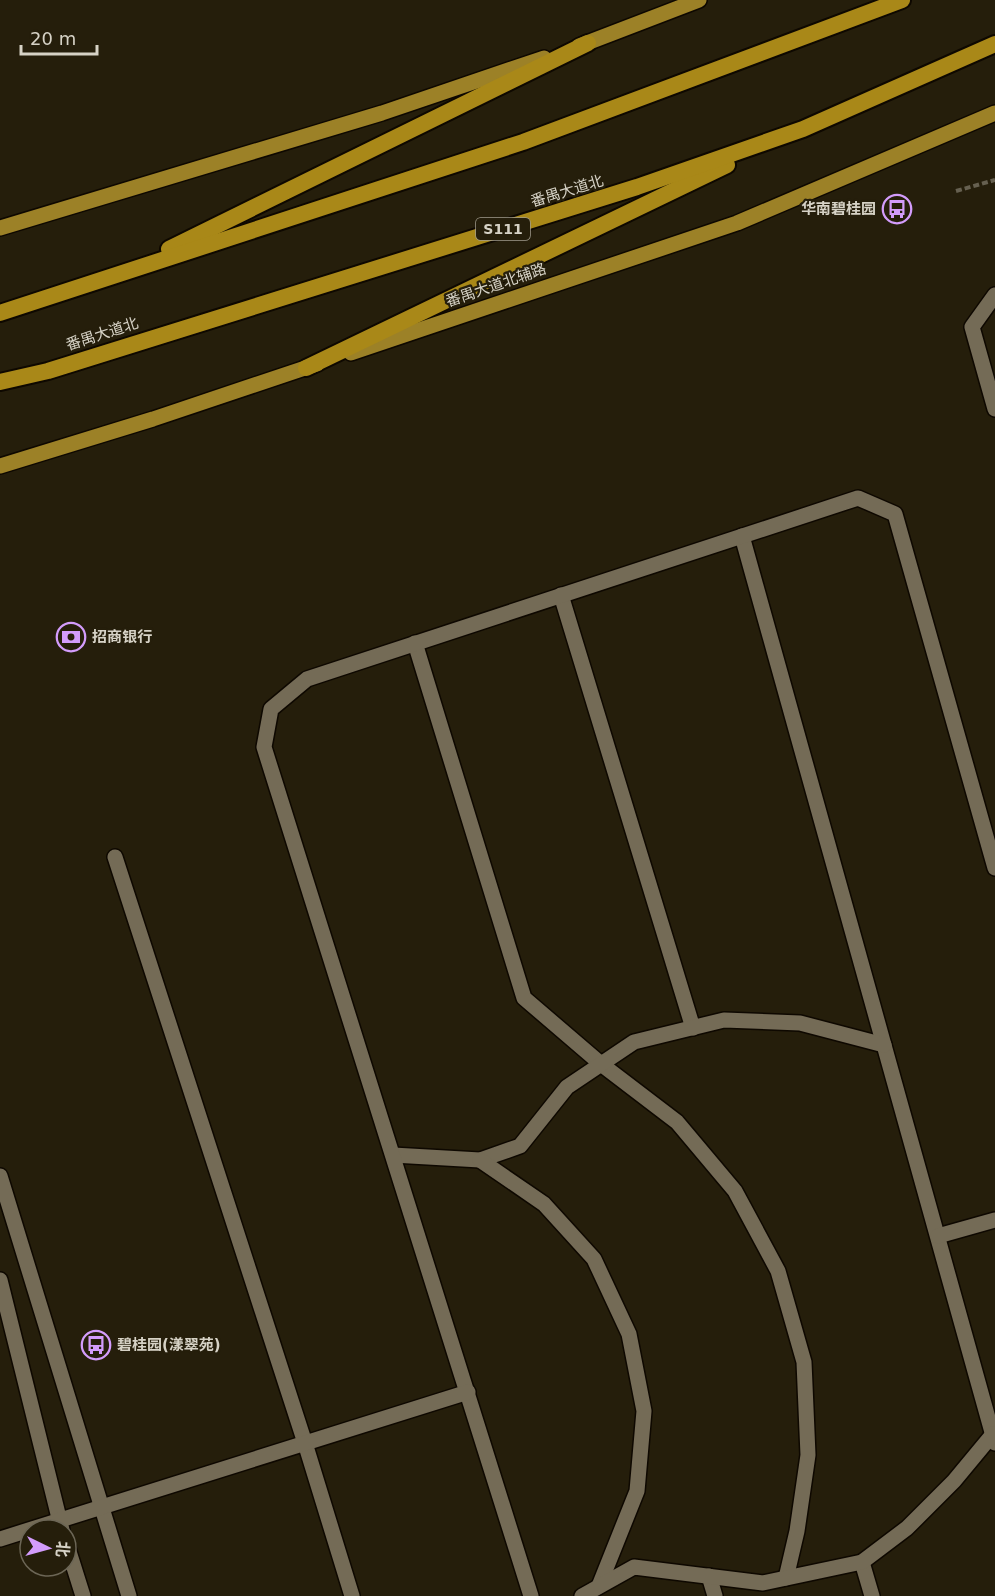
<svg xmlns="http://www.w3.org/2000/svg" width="995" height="1596" font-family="'DejaVu Sans','Noto Sans SC',sans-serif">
	<rect width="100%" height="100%" fill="#251e0b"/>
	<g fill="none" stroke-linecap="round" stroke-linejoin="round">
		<g stroke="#0e0800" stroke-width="18">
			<g id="service">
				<polyline points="995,295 972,327 995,409"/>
				<polyline points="742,536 995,1443"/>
				<polyline points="561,595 693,1028"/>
				<polyline points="415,643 524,998 601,1064 677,1122 735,1191 778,1271 804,1362 808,1455 797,1531 786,1578"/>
				<polyline points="115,857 305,1443 352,1596"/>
				<polyline points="393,1155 480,1160 520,1146 567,1087 634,1042 724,1020 800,1023 884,1045"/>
				<polyline points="480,1160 544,1204 594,1259 629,1334 644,1411 637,1491 599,1586"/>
				<polyline points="938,1236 995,1220"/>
				<polyline points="862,1562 872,1596"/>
				<polyline points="709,1576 715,1596"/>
				<polyline points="531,1596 264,747 271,709 307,679 858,498 895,514 995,868"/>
				<polyline points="582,1596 634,1567 763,1583 862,1562 907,1528 954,1481 993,1434"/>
			</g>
		</g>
		<g stroke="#0e0800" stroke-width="18">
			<g id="minor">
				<polyline points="0,1176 129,1596"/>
				<polyline points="0,1280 62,1530"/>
				<polyline points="0,1539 468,1392"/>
				<polyline points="66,1542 83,1596"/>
			</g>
		</g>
		<g stroke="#0e0800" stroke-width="18">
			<g id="primary">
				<polyline points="579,46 699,0"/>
				<polyline points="0,228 382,113 544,58"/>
				<polyline points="351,353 737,223 995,113"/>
				<polyline points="0,466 153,419 317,364"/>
			</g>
		</g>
		<g stroke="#0e0800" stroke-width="20">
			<g id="trunk">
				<polyline points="169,249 588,43"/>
				<polyline points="0,313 523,142 902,0"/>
				<polyline points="306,368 727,165"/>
				<polyline points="0,382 48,371 637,187 803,129 995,44"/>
			</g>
		</g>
		<polyline stroke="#666050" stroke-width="4" stroke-dasharray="6 3" stroke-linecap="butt" points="956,191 995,180"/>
		<use href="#service" stroke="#746b56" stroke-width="15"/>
		<use href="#minor" stroke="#746b56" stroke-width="15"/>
		<use href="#primary" stroke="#9c8127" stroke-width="15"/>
		<use href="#trunk" stroke="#a98818" stroke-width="16"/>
	</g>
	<defs>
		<g id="bus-ring" transform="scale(1.5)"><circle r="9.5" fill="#251e0b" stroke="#d39cfc" stroke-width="1.5"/><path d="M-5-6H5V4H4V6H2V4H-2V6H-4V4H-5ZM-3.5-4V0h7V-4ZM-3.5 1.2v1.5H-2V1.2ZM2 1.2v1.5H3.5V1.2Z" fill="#d39cfc"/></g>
		<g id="bank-ring" transform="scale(1.5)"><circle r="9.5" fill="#251e0b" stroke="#d39cfc" stroke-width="1.5"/><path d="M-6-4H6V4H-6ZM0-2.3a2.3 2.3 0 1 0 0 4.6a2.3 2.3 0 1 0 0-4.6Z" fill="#d39cfc"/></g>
	</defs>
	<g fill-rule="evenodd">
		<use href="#bus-ring" x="897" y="209"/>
		<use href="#bank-ring" x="71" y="637"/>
		<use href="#bus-ring" x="96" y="1345"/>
	</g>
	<g text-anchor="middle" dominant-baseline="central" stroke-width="4.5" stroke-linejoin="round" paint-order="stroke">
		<rect fill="#251e0b" stroke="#a19c8e" stroke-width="1.5" x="476" y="218" width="54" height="22" rx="4.5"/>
		<g font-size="14" font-weight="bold" fill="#d6d2c6">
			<text x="503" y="229">S111</text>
		</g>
		<g font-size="15" fill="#d6d2c6" stroke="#251e0b">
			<text transform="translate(567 191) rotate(-17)">番禺大道北</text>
			<text transform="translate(496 285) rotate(-19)">番禺大道北辅路</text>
			<text transform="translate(102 334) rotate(-18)">番禺大道北</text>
		</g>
		<g font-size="15" font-weight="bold" fill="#d6d2c6" stroke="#251e0b" text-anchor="start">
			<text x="876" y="209" text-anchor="end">华南碧桂园</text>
			<text x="92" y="637">招商银行</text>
			<text x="117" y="1345">碧桂园(漾翠苑)</text>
		</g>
	</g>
	<g transform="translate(48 1548) rotate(95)"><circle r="28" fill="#251e0b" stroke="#6c6656" stroke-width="1.5"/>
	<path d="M0-4.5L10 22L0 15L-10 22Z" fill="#d39cfc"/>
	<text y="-9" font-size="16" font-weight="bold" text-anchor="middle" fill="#d6d2c6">北</text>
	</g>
	<path d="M21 45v9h76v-9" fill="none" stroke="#d6d2c6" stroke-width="3"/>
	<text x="30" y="45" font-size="18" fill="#d6d2c6" stroke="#251e0b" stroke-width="4.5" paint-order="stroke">20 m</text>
</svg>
